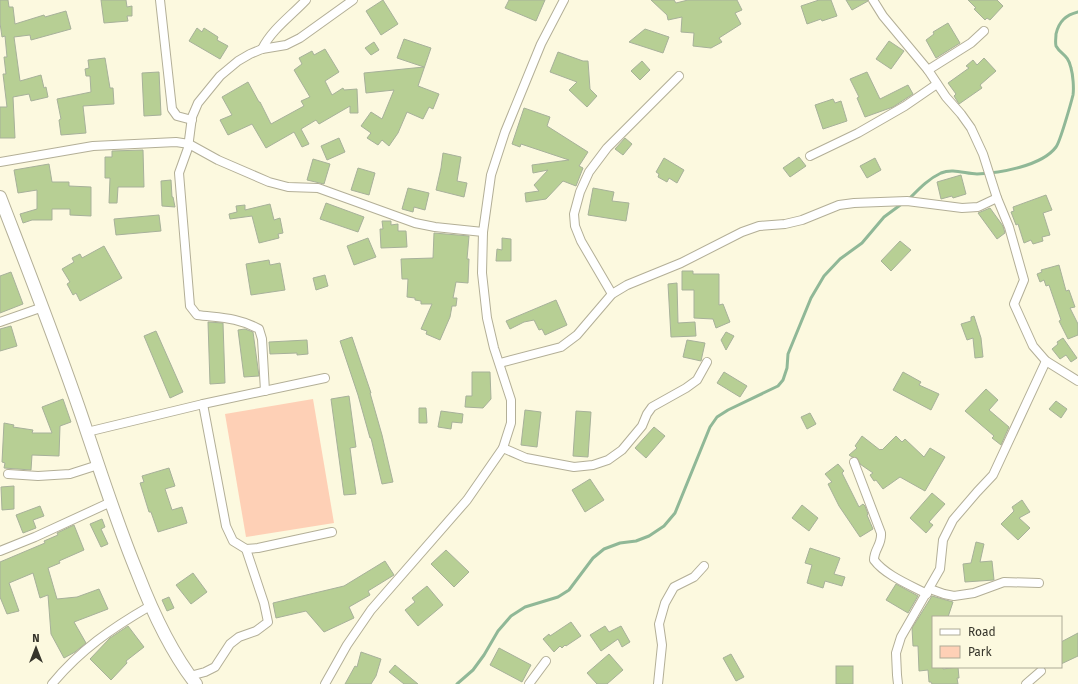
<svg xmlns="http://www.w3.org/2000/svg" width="1078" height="684" font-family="'Fira Sans',sans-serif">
	<rect width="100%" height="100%" fill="#fcf9df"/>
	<polygon fill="#fed0b6" points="313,399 334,523 246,537 225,414"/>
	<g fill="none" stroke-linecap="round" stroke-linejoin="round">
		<g stroke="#90b897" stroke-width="3">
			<path d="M908,200C918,190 928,179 941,173C953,168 966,174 977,174C1000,173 1042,166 1056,147C1060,142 1071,103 1073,95C1074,88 1073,75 1071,68C1068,54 1061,55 1056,46C1055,42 1056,38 1056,34C1059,21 1066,15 1078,12"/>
			<polyline points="457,684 473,670 484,655 498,631 511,616 525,607 558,597 569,590 593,558 604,549 620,543 636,541 649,536 664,526 675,513 710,427 717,417 728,410 778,386 783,380 787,368 788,354 811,298 824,276 840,259 862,243 884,217 903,203"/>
		</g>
	</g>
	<g fill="#b7cf94" stroke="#a7b19a">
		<polygon points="0,0 8,0 9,7 13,7 15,24 44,15 45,17 66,11 71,29 31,40 30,35 14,37 20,81 41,75 44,88 46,87 48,97 31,101 29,94 13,97 15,138 0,138 0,107 7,107 3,74 6,74 4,57 7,57 5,36 2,37 0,23"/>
		<polygon points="101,0 126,0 127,7 132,6 132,16 127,16 128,21 104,23"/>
		<polygon points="383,0 398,24 381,35 366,11"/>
		<polygon points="509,0 545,0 536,21 505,8"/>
		<polygon points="651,0 674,0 676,3 688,0 737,0 742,10 735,13 741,24 719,38 722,42 711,48 693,46 694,33 681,32 682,17 668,20 667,15"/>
		<polygon points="819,0 831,0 837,16 822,21 821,19 807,24 801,6"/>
		<polygon points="846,0 868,0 868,1 852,10"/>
		<polygon points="968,0 997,0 1003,6 990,20 987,18 985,20 974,9 976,8"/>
		<polygon points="948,23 960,43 936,58 926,40 934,34 933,32"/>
		<polygon points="197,28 202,32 204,28 218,37 217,40 228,46 220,59 189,41"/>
		<polygon points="645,29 669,37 663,53 629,42"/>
		<polygon points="404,39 431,48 418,86 439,94 433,109 429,107 423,119 407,112 398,133 389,146 382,140 378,145 367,138 371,133 361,126 371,112 382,119 394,90 366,93 364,73 424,67 397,58"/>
		<polygon points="889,41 904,51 891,69 876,59"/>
		<polygon points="374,42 379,50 371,55 365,48"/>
		<polygon points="325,49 339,72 325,81 332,95 343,88 344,90 357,89 358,113 350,113 350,106 319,124 316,120 301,129 309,144 302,147 294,132 266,148 252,124 228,135 220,120 232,115 222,97 248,82 259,102 260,102 271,124 304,106 301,101 310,97 294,70 302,64 299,58 312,51 314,55"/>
		<polygon points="558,52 583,61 588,61 590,89 597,96 587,107 569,90 577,82 550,72"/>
		<polygon points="105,58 110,88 113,88 114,104 83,106 86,133 61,135 59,120 61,119 57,99 91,92 90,76 86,76 85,69 89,68 88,60"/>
		<polygon points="984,58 996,71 980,85 982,88 959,104 954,96 956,94 948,83 969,68 966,66 973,60 977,65"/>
		<polygon points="642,61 650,70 640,80 631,71"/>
		<polygon points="159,72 161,115 144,116 142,73"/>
		<polygon points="867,72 880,99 908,85 913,94 893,107 865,117 857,98 859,97 850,79"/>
		<polygon points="833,99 835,103 841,101 847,121 823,129 815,105"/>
		<polygon points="524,108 550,117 547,126 588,152 579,166 583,168 576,186 563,181 546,199 526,202 525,193 539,191 534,185 548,170 533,173 532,165 569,160 521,144 520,147 512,144"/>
		<polygon points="339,138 345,152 327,160 321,146"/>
		<polygon points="625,138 632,144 623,155 615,149"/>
		<polygon points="143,150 144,187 118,187 117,203 109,203 110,178 105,178 105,157 112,157 112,151"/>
		<polygon points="443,153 461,157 457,181 467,183 464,197 436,190 441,168"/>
		<polygon points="799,157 806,166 790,177 783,168"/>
		<polygon points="664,158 684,170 677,183 669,178 667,182 658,177 659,174 656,172"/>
		<polygon points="875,158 881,170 867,178 860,166"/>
		<polygon points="313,159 330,164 324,184 307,180"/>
		<polygon points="49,164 52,182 69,182 69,186 91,187 91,216 70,215 70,209 52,209 52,220 32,220 23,223 20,214 37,209 37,190 18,193 14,170"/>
		<polygon points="358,168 375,173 369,195 351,190"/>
		<polygon points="961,175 966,194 953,198 952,196 941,199 937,182"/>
		<polygon points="171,180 172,197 173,197 175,207 162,206 161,181"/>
		<polygon points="408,188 429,193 425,210 414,207 413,212 402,209"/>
		<polygon points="593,188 614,192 612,201 629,203 626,221 588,215"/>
		<polygon points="1046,195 1052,210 1043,213 1050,235 1042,237 1043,241 1033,244 1031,240 1024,243 1018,224 1016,225 1011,212 1014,211 1013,207"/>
		<polygon points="326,203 364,217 358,232 320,219"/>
		<polygon points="270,204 274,220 280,218 283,233 278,234 279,238 259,243 252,216 230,219 229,214 237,212 236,206 245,205 245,210"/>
		<polygon points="990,208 1003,226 1005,233 997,239 978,213"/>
		<polygon points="159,215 161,231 116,235 114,219"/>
		<polygon points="382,221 391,221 391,225 398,224 398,231 406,231 407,247 381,248 380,229 383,229"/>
		<polygon points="434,233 469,236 467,259 469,259 468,283 456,282 453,298 457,298 456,306 452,306 450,317 440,340 426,334 427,331 421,329 432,304 421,304 421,301 415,300 415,298 407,297 408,279 402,279 401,259 433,258"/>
		<polygon points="368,238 376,257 354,265 347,246"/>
		<polygon points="502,238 511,239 511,261 496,261 497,249 502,250"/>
		<polygon points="900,241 911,250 891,271 881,261"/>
		<polygon points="104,246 122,278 80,301 76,293 73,295 67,284 70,282 62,269 74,262 72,258 80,254 82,258"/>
		<polygon points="269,260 270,265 280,263 285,290 251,295 246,264"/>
		<polygon points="1059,265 1066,291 1069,290 1075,307 1070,308 1078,324 1078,335 1068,339 1059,321 1061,320 1049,285 1046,286 1044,280 1040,282 1037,274 1042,272 1041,270"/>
		<polygon points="682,271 693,271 693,274 719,274 719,305 723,304 730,322 716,328 713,319 694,318 694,290 682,290"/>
		<polygon points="11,272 23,304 0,313 0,276"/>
		<polygon points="325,275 328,286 316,290 313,278"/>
		<polygon points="677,283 678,323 695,322 696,336 671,337 668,284"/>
		<polygon points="556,300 567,325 545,335 542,329 539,330 534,320 524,322 510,329 506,321"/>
		<polygon points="974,316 981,338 983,357 975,358 973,338 967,340 961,324 971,321 971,317"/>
		<polygon points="208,322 223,323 225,383 210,384"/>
		<polygon points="11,326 17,346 0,351 0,329"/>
		<polygon points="245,329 253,332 259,376 244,377 238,330"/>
		<polygon points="156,331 183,392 170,398 144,336"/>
		<polygon points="726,332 734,336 726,350 721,340"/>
		<polygon points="352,337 371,393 370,393 382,435 393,482 382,484 371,438 370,438 358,395 340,341"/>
		<polygon points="1063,338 1077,358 1071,362 1066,355 1060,359 1052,349 1058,344 1057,342"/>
		<polygon points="307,340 308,354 297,355 297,353 270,354 269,342"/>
		<polygon points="687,340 705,343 701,361 683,357"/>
		<polygon points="472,372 490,372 491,399 483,408 465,407 466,396 472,396"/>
		<polygon points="724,372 747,386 740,397 717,383"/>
		<polygon points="903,372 921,382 919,385 939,394 931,410 893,390"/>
		<polygon points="986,389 998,400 989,410 1009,427 1001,445 992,438 994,436 965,411"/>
		<polygon points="349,396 356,447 350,448 356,494 344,495 331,399"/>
		<polygon points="63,399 71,422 60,426 59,456 32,455 31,470 4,468 5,463 2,462 4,423 14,425 13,427 33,430 32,433 52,433 42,407"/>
		<polygon points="1056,401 1067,409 1061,418 1049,409"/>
		<polygon points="419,408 426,408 427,423 419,423"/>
		<polygon points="525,410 541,412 537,447 521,445"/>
		<polygon points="441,411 463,414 462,423 452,422 451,429 438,427"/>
		<polygon points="576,411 591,412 588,457 573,456"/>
		<polygon points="810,413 816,424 807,429 801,417"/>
		<polygon points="654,427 665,436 646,458 635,448"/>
		<polygon points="862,436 880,450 881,449 882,450 896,436 902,442 905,439 924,457 930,448 945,457 925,491 900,477 883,489 876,480 874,481 870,475 873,473 860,464 857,458 852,457 849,455 857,448 855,446"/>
		<polygon points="838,464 844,471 842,473 859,507 863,504 865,506 868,514 867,515 873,529 860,537 839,506 828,484 832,482 825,474"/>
		<polygon points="169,468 175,486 165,489 172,510 182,507 187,523 158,532 151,512 149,512 140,483 144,482 142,476"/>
		<polygon points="590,479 604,500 585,512 572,490"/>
		<polygon points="14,486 14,509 2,510 1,487"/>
		<polygon points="932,493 945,504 929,522 933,525 926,533 910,518"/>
		<polygon points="1022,500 1030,512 1019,518 1030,528 1018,540 1001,524 1014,511 1012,507"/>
		<polygon points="802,505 818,518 809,531 792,518"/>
		<polygon points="40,506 44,516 33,520 36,528 23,533 16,515"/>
		<polygon points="102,519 105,527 101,529 108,544 101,547 90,524"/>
		<polygon points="74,525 84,550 59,561 60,563 48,568 57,599 77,597 99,589 108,609 74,622 86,643 75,652 64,658 51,634 48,595 40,598 33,573 9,583 19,611 7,614 0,597 0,562 45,543 44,541 58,535 57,533"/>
		<polygon points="976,542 984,544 980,562 992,561 994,580 965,582 963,564 971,563"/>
		<polygon points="810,548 840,558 834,574 845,577 842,586 825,581 823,588 807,583 812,565 805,563"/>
		<polygon points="446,550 469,572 454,587 431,564"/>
		<polygon points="385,561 394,575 368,591 370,595 349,607 354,618 324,632 306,611 276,618 273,603 344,586"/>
		<polygon points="193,573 207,592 191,604 176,585"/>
		<polygon points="896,584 918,596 908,613 886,600"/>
		<polygon points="427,586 443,605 418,626 405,610 415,602 412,598"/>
		<polygon points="932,596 953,602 948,617 933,617 933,667 943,667 943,669 958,667 959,678 957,678 958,684 932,684 931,682 929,682 928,670 919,671 918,646 913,646 912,628"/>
		<polygon points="169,597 174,608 167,611 162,600"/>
		<polygon points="571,622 581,636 566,646 565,645 562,648 560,646 554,652 543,639 549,634 550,636"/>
		<polygon points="128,626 144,647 126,661 127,663 111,680 90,659 110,638"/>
		<polygon points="605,626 609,632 621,626 630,642 622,647 618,639 601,651 590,635"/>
		<polygon points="1078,633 1078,656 1061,664 1061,642"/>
		<polygon points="499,648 531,665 522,682 490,665"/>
		<polygon points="361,652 381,659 376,676 371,684 345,684 355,666 357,667"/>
		<polygon points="609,654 623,670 607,684 597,684 587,673"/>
		<polygon points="731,654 744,677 736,681 723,658"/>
		<polygon points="395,665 418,684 404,684 389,672"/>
		<rect x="836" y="666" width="17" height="18"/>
	</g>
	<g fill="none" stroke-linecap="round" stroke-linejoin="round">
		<g stroke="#b3af97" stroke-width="10">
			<g id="street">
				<polyline points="160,0 172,109 177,116 192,120"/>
				<polyline points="873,0 883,16 928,70 946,97 961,114 971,128 983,154 997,198 1009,227 1024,280 1014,304 1033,346 1046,361 1078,381"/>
				<path d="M262,49C272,29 291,16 306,0"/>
				<polyline points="928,70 971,43 984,31"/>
				<polyline points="810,156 858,133 905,106 937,84"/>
				<polyline points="0,162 93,146 176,142 189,144 218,160 269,182 288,187 318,188 415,223 435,227 483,232"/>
				<polyline points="612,294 581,241 575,226 574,214 580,192 589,172 607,148 679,76"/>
				<polyline points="0,322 43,307"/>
				<polyline points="500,363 561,347 577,335 612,294 627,285 681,263 742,232 759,226 785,224 802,220 839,205 854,203 907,201 962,208 978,207 997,198"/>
				<path d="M265,391L262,339L259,329C237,317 220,318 197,315L190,306L179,173L188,148L192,117L198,103L220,76L238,61L250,54L262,49L286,45L300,38L353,0"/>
				<polyline points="203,404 226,526 233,541 246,549 258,548 332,532"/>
				<polyline points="87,432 203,404 325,378"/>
				<polyline points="503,448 526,458 574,467 593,465 608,460 622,450 642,426 647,414 652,407 686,388 697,380 707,362"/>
				<path d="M854,462L881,533C882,545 874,549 874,560C885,575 910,585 927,594"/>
				<polyline points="8,474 38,476 70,474 98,465"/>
				<polyline points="0,551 35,537 111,502"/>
				<polyline points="930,589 944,594 954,596 974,593 1004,582 1039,583"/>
				<polyline points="190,676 205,672 215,667 230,644 239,637 256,631 268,622 264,603 246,549"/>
				<path d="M52,684C80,650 112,628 150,606"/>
				<polyline points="325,684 347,645 371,610 467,500 503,448 511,423 511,400 494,348 487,318 482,273 483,232 491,175 505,132 541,44 564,0"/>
				<polyline points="529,684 546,661"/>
				<polyline points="658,684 662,645 659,624 665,603 674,587 694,577 704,566"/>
				<polyline points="898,684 897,675 896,653 901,637 940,569 943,540 953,520 977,492 993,475 1046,361"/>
				<polyline points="1026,684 1041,671"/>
			</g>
		</g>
		<g stroke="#b3af97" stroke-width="14">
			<path id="secondary" d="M0,197C30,275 61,353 87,432C103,479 118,526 137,572C152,611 170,651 196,684"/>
		</g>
		<use href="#street" stroke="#fff" stroke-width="8"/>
		<use href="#secondary" stroke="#fff" stroke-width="12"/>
	</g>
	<rect x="932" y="616" width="130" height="52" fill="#fcf9df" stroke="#adab97"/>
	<rect x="940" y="629" width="20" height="6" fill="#ffffff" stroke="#adab97"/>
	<text x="968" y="636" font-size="12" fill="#36352b">Road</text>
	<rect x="940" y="646" width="20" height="12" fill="#fed0b6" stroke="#adab97"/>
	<text x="968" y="656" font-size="12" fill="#36352b">Park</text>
	<g transform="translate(36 648)" stroke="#fcf9df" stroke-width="3" paint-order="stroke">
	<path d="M0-3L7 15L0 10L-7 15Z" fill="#36352b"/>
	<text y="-6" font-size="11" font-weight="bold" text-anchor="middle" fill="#36352b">N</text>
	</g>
</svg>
